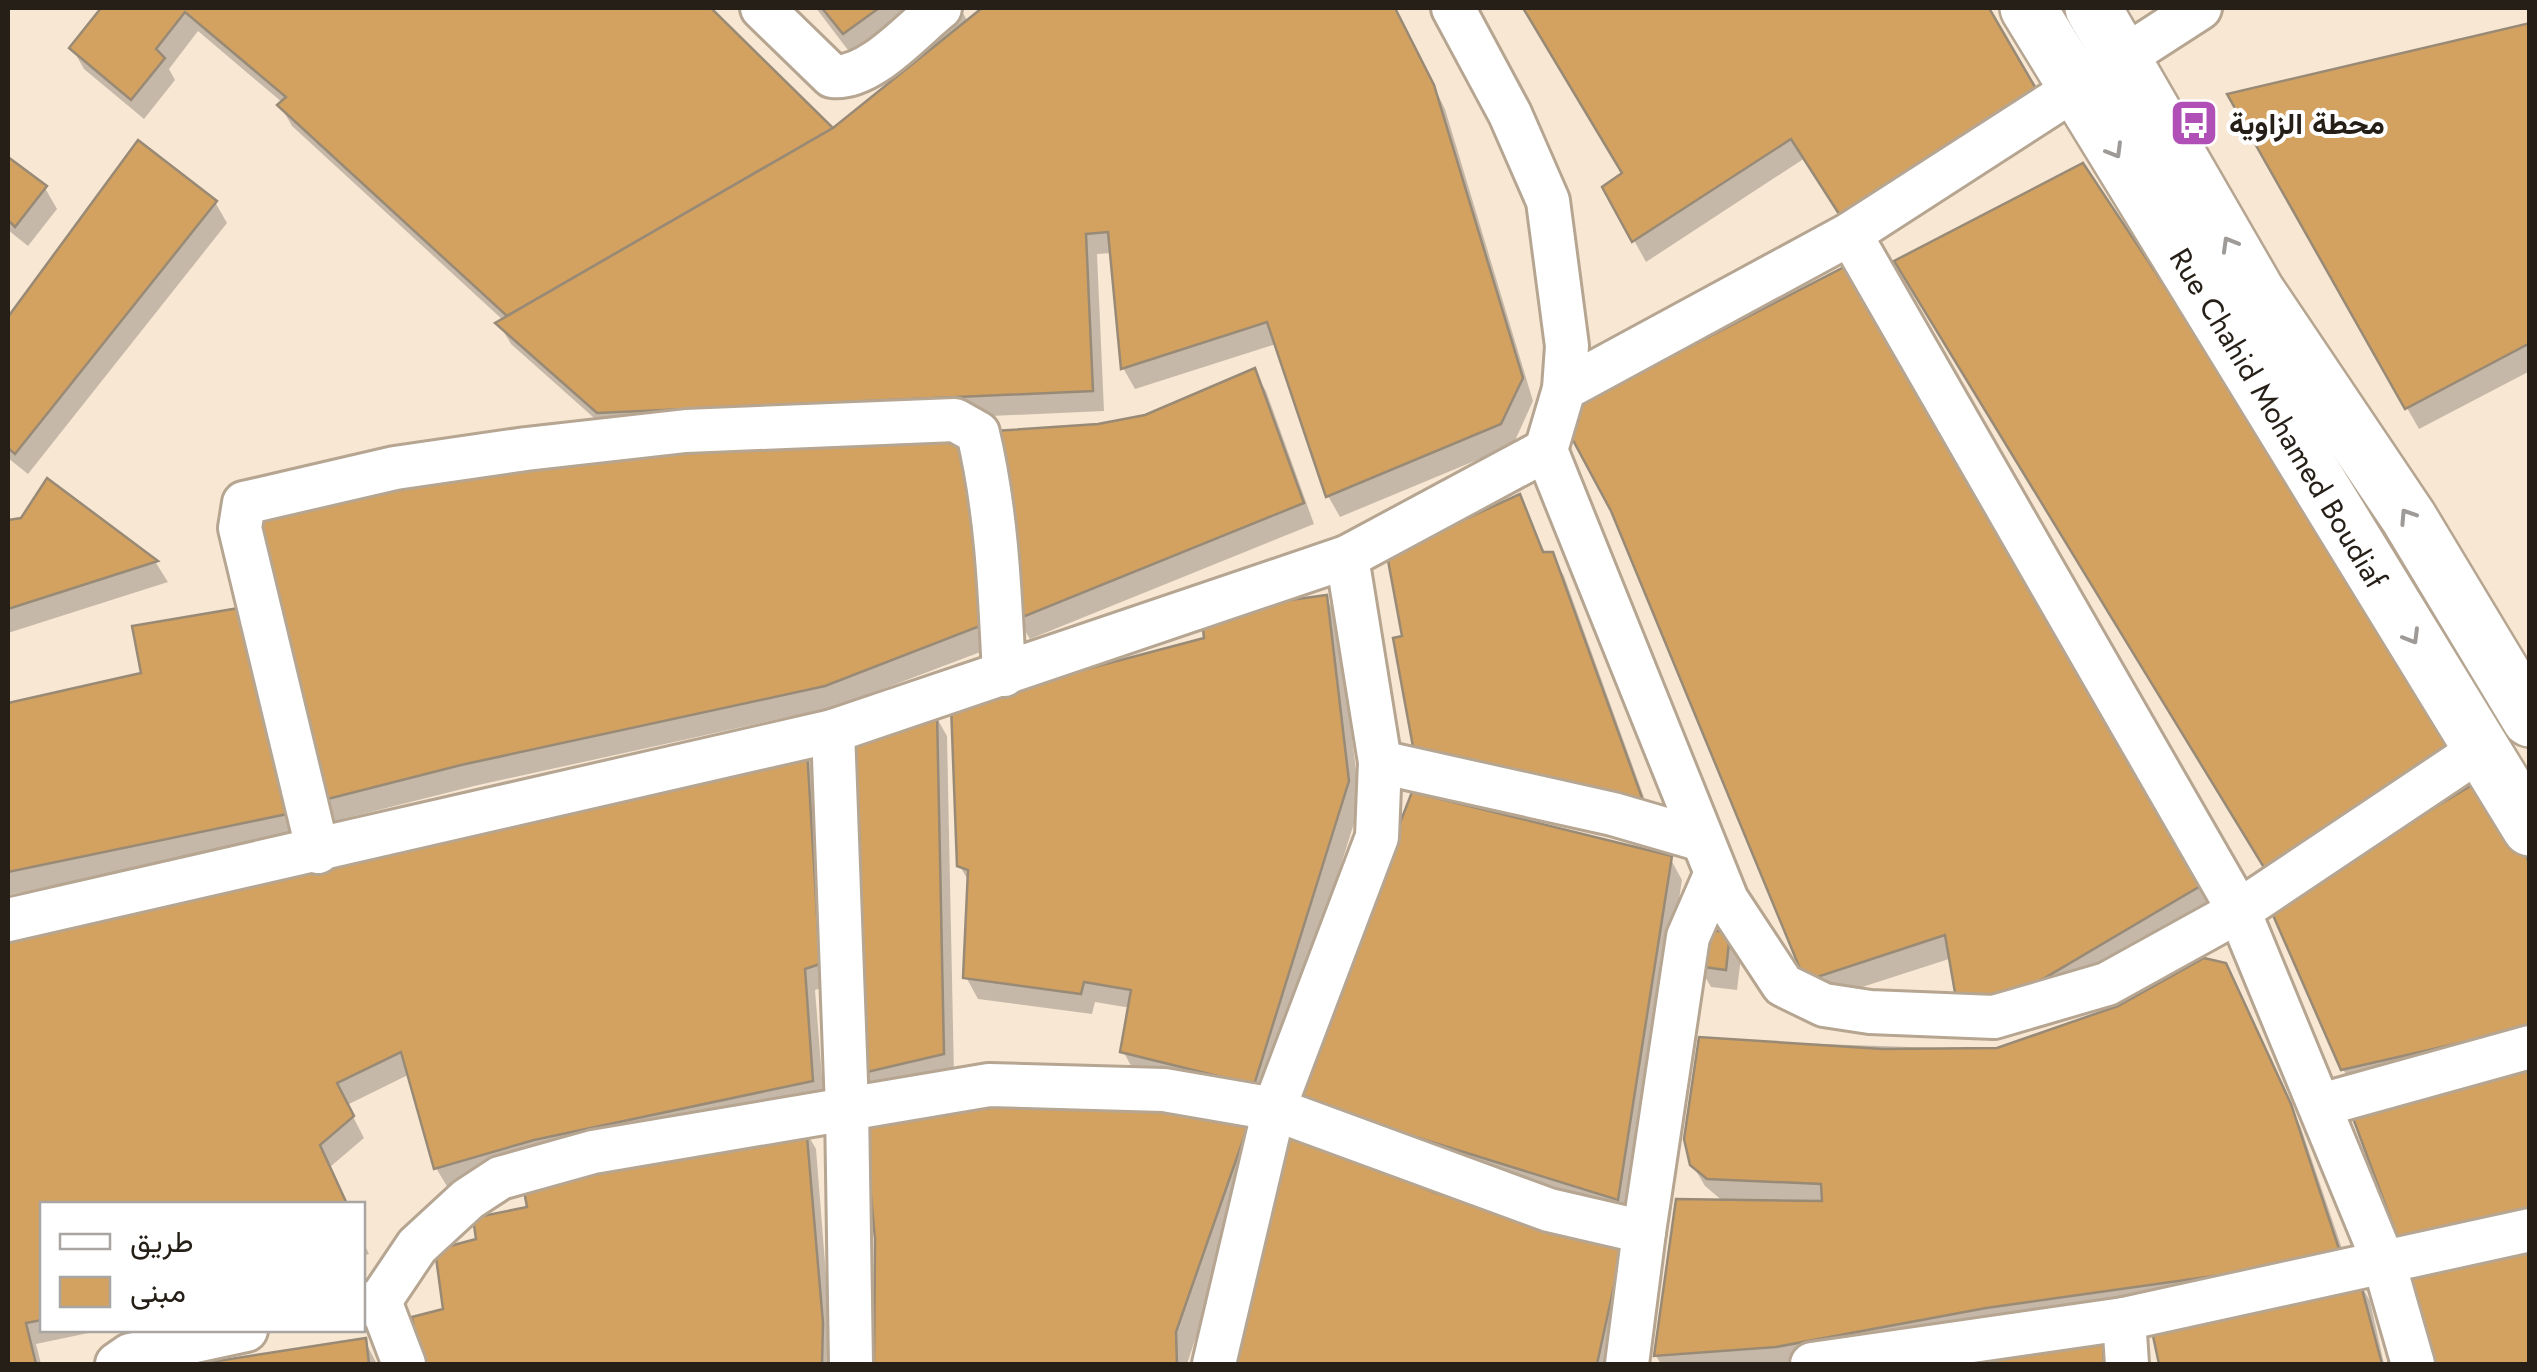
<svg xmlns="http://www.w3.org/2000/svg" width="2537" height="1372" font-family="Jost,Vazirmatn,sans-serif">
	<rect width="100%" height="100%" fill="#f8e7d2"/>
	<g fill="#0003">
		<polygon points="105,8 707,8 833,131 929,54 926,50 876,87 816,8 960,8 968,22 986,8 1394,8 1445,109 1533,401 1513,445 1340,517 1328,496 1276,344 1135,389 1123,368 1112,253 1097,254 1104,411 611,433 511,344 499,324 504,321 292,126 280,105 283,103 198,31 169,69 175,80 144,119 84,69 72,48"/>
		<polygon points="1526,8 1986,8 2051,121 1805,158 1646,262 1605,188 1625,174"/>
		<polygon points="2530,27 2530,371 2419,429 2231,96 2433,45"/>
		<polygon points="138,144 215,202 227,223 28,474 8,458 8,321"/>
		<polygon points="8,160 45,188 57,209 28,246 8,230"/>
		<polygon points="1853,265 2212,907 2038,1009 1952,958 1819,1001 1807,980"/>
		<polygon points="1254,371 1266,391 1314,524 1030,639 1018,619 1098,426 1146,417"/>
		<polygon points="964,433 991,648 838,706 474,786 327,823 314,802"/>
		<polygon points="48,481 156,563 168,582 8,633 8,523 23,520"/>
		<polygon points="1519,497 1546,555 1551,555 1564,576 1654,825 1405,638"/>
		<polygon points="1326,598 1338,619 1360,804 1266,1105 1135,1073 1123,1051 1131,1008 1095,1002 1092,1014 978,999 966,977 970,883 959,865 1207,640"/>
		<polygon points="238,611 302,834 8,895 8,705 144,675"/>
		<polygon points="935,715 947,736 954,1075 877,1093 865,1072"/>
		<polygon points="805,753 817,774 830,985 815,990 824,1102 448,1188 436,1168 410,1074 347,1105 364,1138 330,1167 347,1204 42,1204 42,1330 103,1330 36,1344 41,1364 8,1364 8,931"/>
		<polygon points="1670,858 1682,880 1630,1219 1308,1120"/>
		<polygon points="2331,872 2530,1047 2355,1090 2343,1069"/>
		<polygon points="1729,935 1741,957 1737,990 1711,987 1698,965"/>
		<polygon points="2237,987 2301,1128 2353,1281 2358,1280 2370,1301 2384,1364 2161,1364 2153,1324 1803,1364 1661,1364 1656,1356 1679,1201 1724,1202 1705,1186 1692,1164 1701,1040 1997,1050"/>
		<polygon points="1248,1123 1260,1143 1187,1364 877,1364 878,1239"/>
		<polygon points="804,1128 816,1149 833,1364 424,1364 478,1240 530,1209"/>
		<polygon points="1435,1196 1623,1242 1613,1364 1230,1364"/>
		<polygon points="362,1239 369,1254 362,1256"/>
		<polygon points="365,1341 377,1364 214,1364"/>
		<polygon points="2102,1346 2113,1364 1906,1364"/>
	</g>
	<g fill="#d3a261" stroke="#998a76" stroke-width="2.5">
		<polygon points="101,8 711,8 833,128 507,316 277,105 286,97 185,12 156,49 165,58 131,100 69,48"/>
		<polygon points="822,8 879,8 843,34"/>
		<polygon points="982,8 1395,8 1434,85 1523,378 1501,424 1326,497 1267,322 1121,369 1108,232 1086,234 1093,391 597,413 495,323 833,128"/>
		<polygon points="1523,8 1989,8 2042,99 1841,217 1791,139 1632,242 1602,187 1622,173"/>
		<polygon points="2530,23 2530,343 2405,409 2227,94"/>
		<polygon points="138,140 217,201 15,454 8,448 8,317"/>
		<polygon points="8,157 47,186 15,227 8,220"/>
		<polygon points="2083,163 2219,368 2281,476 2290,471 2456,755 2271,879 1894,261"/>
		<polygon points="1854,262 2202,885 2026,989 1957,1004 1945,935 1805,981 1611,511 1559,414"/>
		<polygon points="1255,368 1304,503 1015,620 994,431 1098,424 1145,415"/>
		<polygon points="965,430 980,626 825,686 461,765 312,803 244,509 565,452"/>
		<polygon points="47,478 158,561 8,609 8,520 21,518"/>
		<polygon points="1520,494 1543,552 1553,552 1645,806 1416,763 1393,638 1402,636 1387,555"/>
		<polygon points="1327,595 1349,781 1254,1085 1120,1052 1131,990 1084,982 1081,994 963,978 968,870 957,866 951,705 1204,638 1201,612"/>
		<polygon points="239,608 292,813 8,872 8,703 141,673 132,626"/>
		<polygon points="937,712 944,1054 863,1073 845,738"/>
		<polygon points="807,750 820,964 805,969 813,1081 534,1140 434,1169 401,1052 337,1083 354,1116 320,1145 347,1204 42,1204 42,1320 26,1323 36,1364 8,1364 8,929"/>
		<polygon points="2479,781 2530,863 2530,1027 2341,1070 2269,906"/>
		<polygon points="1412,792 1672,856 1618,1200 1293,1099"/>
		<polygon points="1700,928 1730,933 1726,970 1696,966"/>
		<polygon points="2204,958 2226,963 2291,1104 2342,1258 1986,1308 1776,1347 1654,1356 1676,1199 1822,1201 1821,1184 1707,1179 1690,1165 1684,1139 1699,1037 1882,1049 1997,1048 2118,1006"/>
		<polygon points="2530,1059 2530,1226 2404,1255 2347,1102"/>
		<polygon points="1095,1103 1250,1120 1176,1332 1177,1364 874,1364 875,1239 864,1120 1020,1105"/>
		<polygon points="806,1125 823,1323 822,1364 421,1364 412,1317 443,1309 435,1250 476,1239 473,1218 527,1207 522,1180"/>
		<polygon points="1287,1130 1436,1193 1624,1240 1597,1364 1226,1364"/>
		<polygon points="2530,1240 2530,1364 2431,1364 2405,1269"/>
		<polygon points="2359,1278 2382,1364 2159,1364 2150,1322"/>
		<polygon points="366,1338 369,1364 198,1364"/>
		<polygon points="2103,1343 2104,1364 1881,1364"/>
	</g>
	<g fill="none" stroke-linecap="round" stroke-linejoin="round">
		<g stroke="#b5a591" stroke-width="48">
			<g id="minor">
				<path d="M762,8L832,76C869,81 913,29 940,8"/>
				<polyline points="1850,234 2239,911 2384,1263 2413,1364"/>
				<polyline points="1564,389 1850,234 2200,8"/>
				<polyline points="1546,450 1727,900 1783,985 1824,1005 1870,1012 1994,1017 2107,984 2239,911 2481,749"/>
				<polyline points="833,731 847,1108 851,1364"/>
				<polyline points="1380,762 1613,814 1699,839"/>
				<path d="M318,852L240,528L244,503L395,468L526,449L686,431L955,420L978,433C997,513 1000,593 1004,675"/>
				<polyline points="8,920 833,731 1347,557"/>
				<polyline points="2321,1105 2530,1047"/>
				<polyline points="1644,1232 1688,937 1715,875"/>
				<polyline points="380,1301 417,1246 468,1199 500,1178 593,1152 989,1085 1164,1090 1274,1109 1549,1210 1644,1232 1627,1364"/>
				<polyline points="362,1305 380,1301 404,1364"/>
				<polyline points="2124,1319 2127,1364"/>
				<polyline points="117,1364 130,1355 246,1330"/>
				<polyline points="1214,1364 1274,1109 1377,837 1380,762 1347,557 1546,450 1564,389 1567,346 1548,201 1510,114 1453,8"/>
				<polyline points="1812,1364 2124,1319 2530,1230"/>
			</g>
		</g>
		<g stroke="#b5a591" stroke-width="60">
			<g id="major">
				<polyline points="2028,8 2530,828"/>
				<polyline points="2093,8 2257,292 2409,518 2530,719"/>
			</g>
		</g>
		<use href="#minor" stroke="#fff" stroke-width="42"/>
		<use href="#major" stroke="#fff" stroke-width="55"/>
	</g>
	<defs><path id="oneway-chevron" d="M-2-3.5L2.5 0L-2 3.5" fill="none" stroke-width="1.6" stroke-linecap="round" stroke-linejoin="round" transform="scale(2.5)"/></defs>
	<g stroke="#9d9a97">
		<use href="#oneway-chevron" transform="translate(2115 151) rotate(59)"/>
		<use href="#oneway-chevron" transform="translate(2229 244) rotate(-120)"/>
		<use href="#oneway-chevron" transform="translate(2407 516) rotate(-123)"/>
		<use href="#oneway-chevron" transform="translate(2412 637) rotate(59)"/>
	</g>
	<defs>
		<g id="bus-square" transform="scale(2.5)"><rect x="-9" y="-9" width="18" height="18" rx="4" fill="#b04fb6" stroke="#fff"/><path d="M-5-6H5V4H4V6H2V4H-2V6H-4V4H-5ZM-3.5-4V0h7V-4ZM-3.5 1.2v1.5H-2V1.2ZM2 1.2v1.5H3.5V1.2Z" fill="#fff"/></g>
	</defs>
	<g fill-rule="evenodd">
		<use href="#bus-square" x="2194" y="123"/>
	</g>
	<g text-anchor="middle" dominant-baseline="central" stroke-width="8" stroke-linejoin="round" paint-order="stroke">
		<g font-size="30" font-weight="bold" fill="#251f17" stroke="#fff" text-anchor="start">
			<text x="2229" y="123">محطة الزاوية</text>
		</g>
		<g font-size="30" fill="#251f17" stroke="#fff">
			<text transform="translate(2278 418) rotate(59)">Rue Chahid Mohamed Boudiaf</text>
		</g>
	</g>
	<rect width="2537" height="1372" fill="none" stroke="#251f17" stroke-width="20"/>
	<rect x="40" y="1202" width="325" height="130" fill="#ffffff" stroke="#a8a5a2" stroke-width="2.5"/>
	<rect x="60" y="1234" width="50" height="15" fill="#ffffff" stroke="#a8a5a2" stroke-width="2.5"/>
	<text x="130" y="1252" font-size="30" fill="#251f17">طريق</text>
	<rect x="60" y="1277" width="50" height="30" fill="#d3a261" stroke="#a8a5a2" stroke-width="2.5"/>
	<text x="130" y="1302" font-size="30" fill="#251f17">مبنى</text>
</svg>
